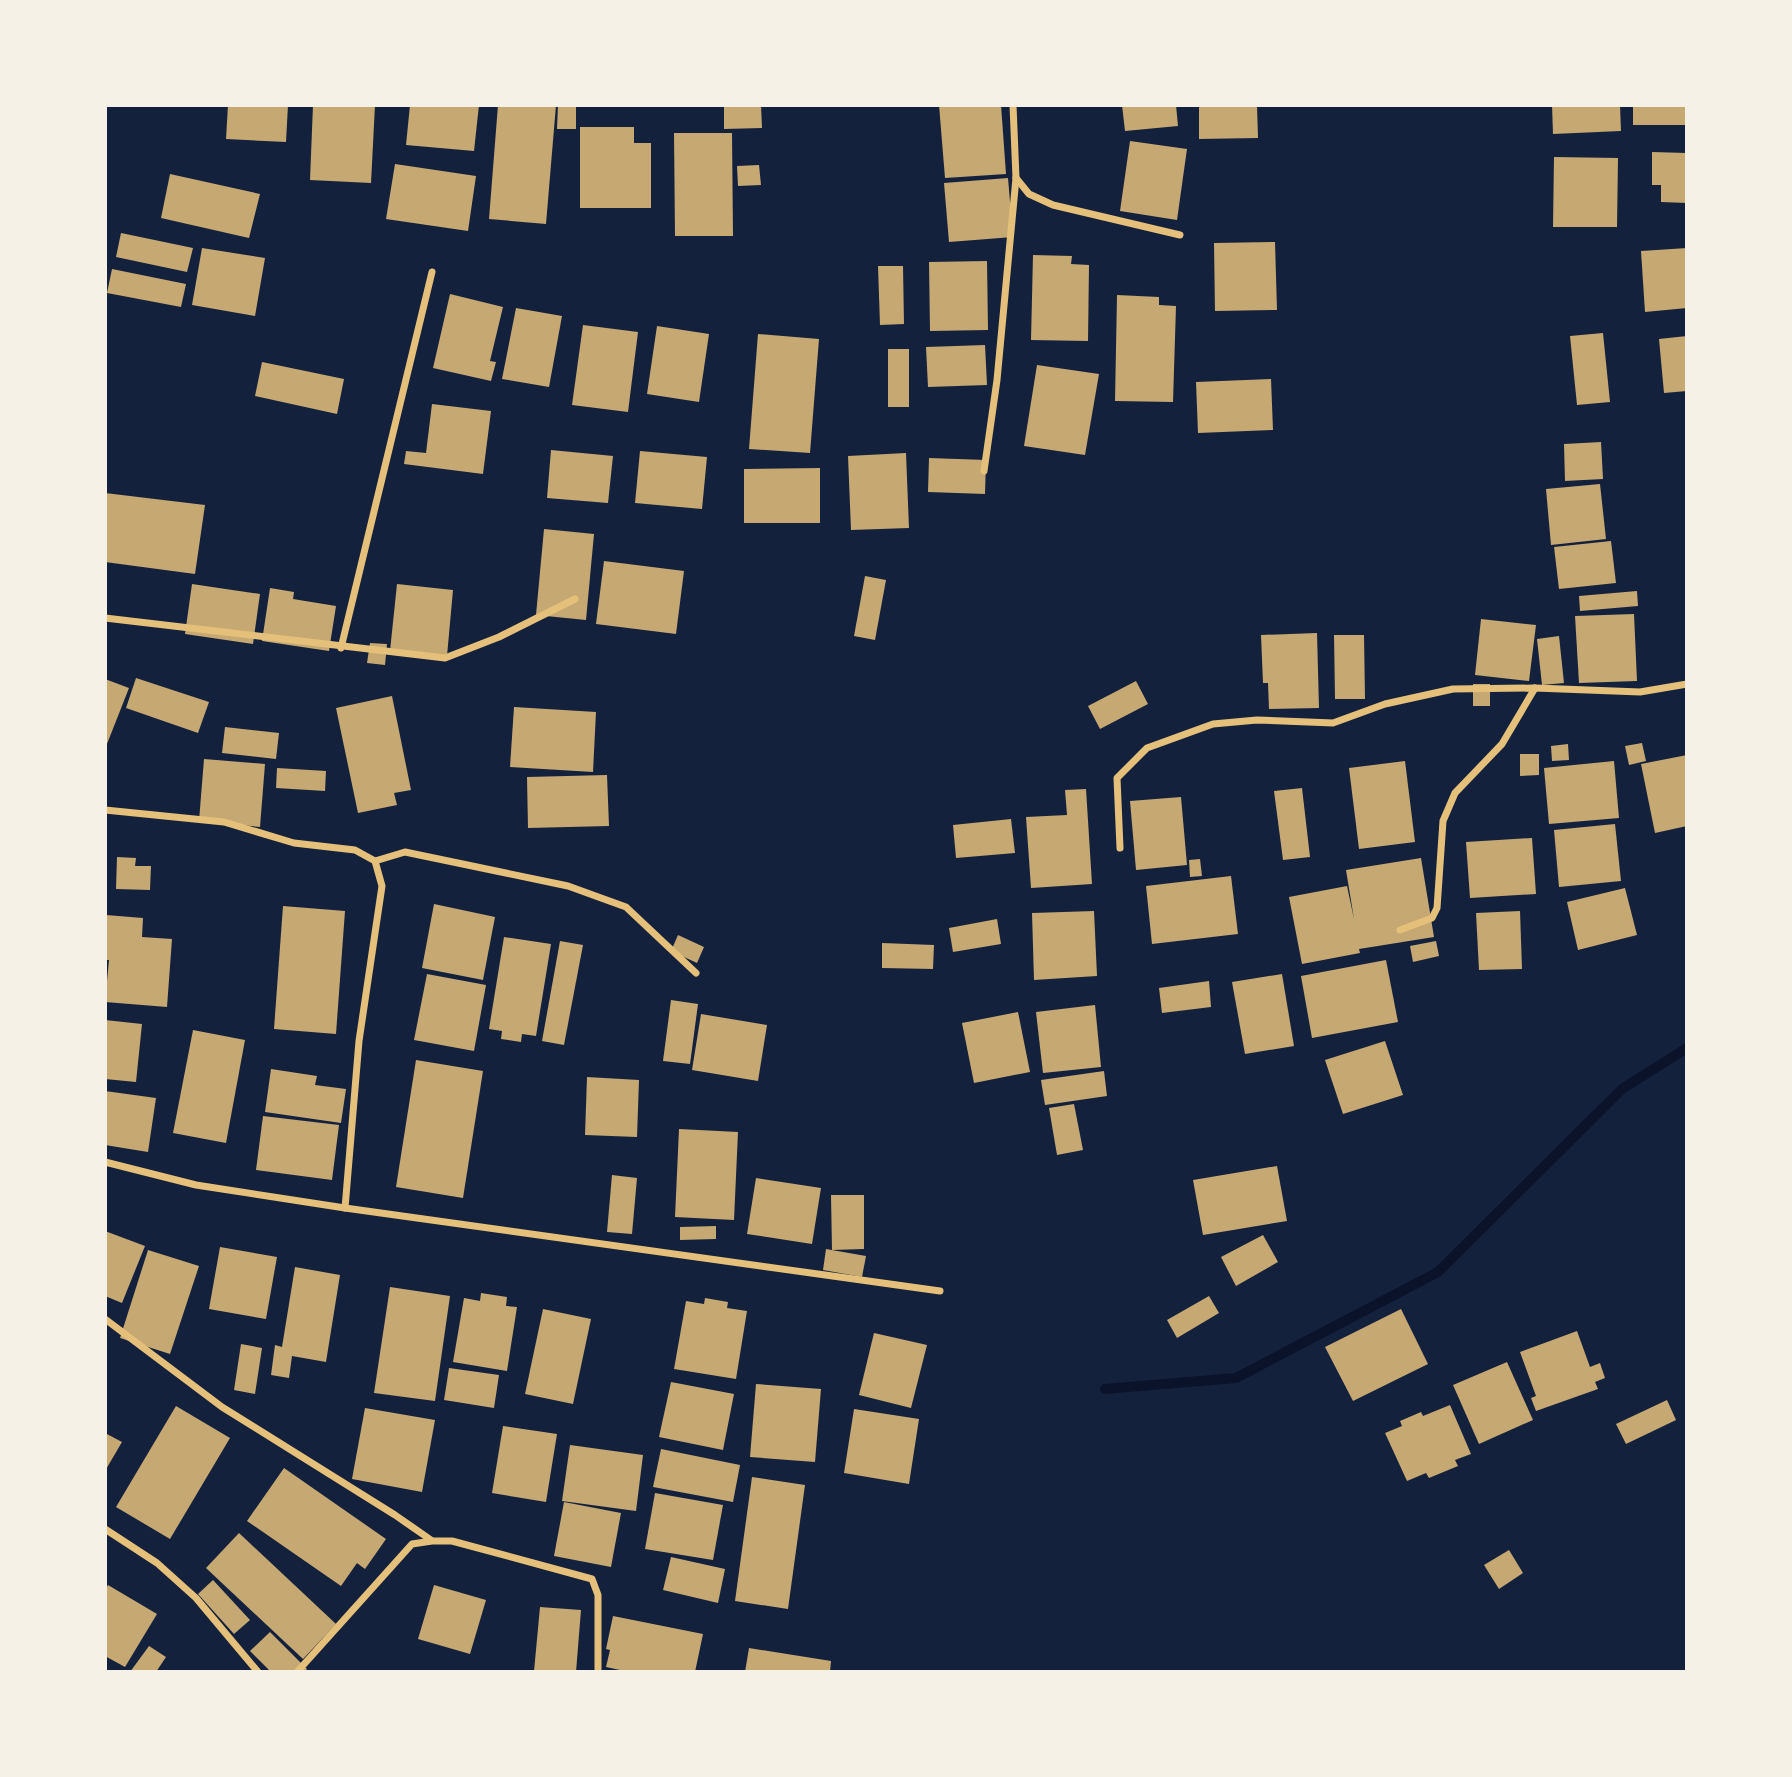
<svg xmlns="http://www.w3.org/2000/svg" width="1792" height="1777" font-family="'Work Sans',sans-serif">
	<rect width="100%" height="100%" fill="#14213d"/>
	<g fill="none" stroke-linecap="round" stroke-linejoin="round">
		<polyline stroke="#0b132b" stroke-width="10" points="1105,1389 1236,1378 1438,1272 1622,1089 1687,1048"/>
	</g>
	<g fill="#c6a872">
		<polygon points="228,105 288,105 286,142 226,139"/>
		<polygon points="313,105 375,105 371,183 310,180"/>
		<polygon points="410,105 479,105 474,151 406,145"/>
		<polygon points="498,105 556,105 546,224 489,219"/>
		<polygon points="558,105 576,105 576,129 557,129"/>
		<polygon points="724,105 761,105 762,128 724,129"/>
		<polygon points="939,105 1001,105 1006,174 945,178"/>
		<polygon points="1122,105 1176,105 1178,126 1125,131"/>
		<polygon points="1199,105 1257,105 1258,138 1199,139"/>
		<polygon points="1552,105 1620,105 1621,131 1553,134"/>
		<rect x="1633" y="105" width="54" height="20"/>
		<polygon points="580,127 634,127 634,143 651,143 651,208 580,208"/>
		<polygon points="674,133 732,133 733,236 675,236"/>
		<polygon points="1130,141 1187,149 1177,220 1120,211"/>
		<polygon points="1652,152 1687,153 1687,203 1661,202 1661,185 1652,185"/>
		<polygon points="1554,157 1618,158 1617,227 1553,227"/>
		<polygon points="395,164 476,176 468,231 386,219"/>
		<polygon points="759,165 761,185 738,186 737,166"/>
		<polygon points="170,174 260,194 249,238 161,218"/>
		<polygon points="1008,178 1013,237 949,242 944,183"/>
		<polygon points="121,233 193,248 187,272 116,257"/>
		<polygon points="1275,242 1277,310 1215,311 1214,243"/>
		<polygon points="202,248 265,258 255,316 192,305"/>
		<polygon points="1687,248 1687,308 1645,312 1641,251"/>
		<polygon points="1033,255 1072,256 1071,264 1089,265 1088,341 1031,340"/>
		<polygon points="987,261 988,330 930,331 929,262"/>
		<polygon points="878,266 903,266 904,324 880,325"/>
		<polygon points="112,269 186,284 181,307 107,293"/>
		<polygon points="450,294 503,307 490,361 496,362 491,381 433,368"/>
		<polygon points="1117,295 1159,297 1159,305 1176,306 1173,402 1115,401"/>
		<polygon points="516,308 562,316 549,387 502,379"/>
		<polygon points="583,325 638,332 628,412 572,405"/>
		<polygon points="657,326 709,334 699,402 647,394"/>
		<polygon points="1603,333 1610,402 1577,405 1570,336"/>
		<polygon points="758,334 819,339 810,453 749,449"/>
		<polygon points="1687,336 1687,391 1664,393 1659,339"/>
		<polygon points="985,345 987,385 928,387 926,347"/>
		<rect x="888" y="349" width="21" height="58"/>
		<polygon points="262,362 344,379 337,414 255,396"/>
		<polygon points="1037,365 1099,374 1085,455 1024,446"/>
		<polygon points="1271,379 1273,430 1198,433 1196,382"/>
		<polygon points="432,404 491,411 483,474 404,464 406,451 426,453"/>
		<polygon points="1601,442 1603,479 1565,481 1564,444"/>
		<polygon points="551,450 613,456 608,503 547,498"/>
		<polygon points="640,451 707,457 702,509 635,503"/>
		<polygon points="906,453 909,528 851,530 848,456"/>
		<polygon points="929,458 986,460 985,494 928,492"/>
		<polygon points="820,468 820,523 744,523 744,469"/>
		<polygon points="1600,484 1606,539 1551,545 1546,489"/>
		<polygon points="105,493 205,505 195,574 105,562"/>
		<polygon points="544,529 594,534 586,620 536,615"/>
		<polygon points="1611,541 1616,583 1559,589 1554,547"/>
		<polygon points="604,561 684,571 676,634 596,624"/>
		<polygon points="865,576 886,580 875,640 854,636"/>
		<polygon points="192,584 260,594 253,644 185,634"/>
		<polygon points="397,584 453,590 447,656 390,651"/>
		<polygon points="270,588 294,592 293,599 336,606 329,651 262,641"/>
		<polygon points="1637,591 1638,606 1580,611 1579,596"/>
		<polygon points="1634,614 1637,681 1579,683 1575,616"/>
		<polygon points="1481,619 1536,625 1529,681 1475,675"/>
		<polygon points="1317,633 1319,708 1269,709 1268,683 1263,683 1261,635"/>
		<polygon points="1334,635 1364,635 1365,699 1335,699"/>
		<polygon points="1559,636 1564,683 1542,685 1537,639"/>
		<polygon points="370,643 387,644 385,665 367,663"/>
		<polygon points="136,678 209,702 198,733 126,708"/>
		<polygon points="105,679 129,688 105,749"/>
		<polygon points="1136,681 1148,704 1100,729 1088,706"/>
		<rect x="1473" y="684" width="17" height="22"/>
		<polygon points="392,696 411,790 394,793 397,805 358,813 336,708"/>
		<polygon points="514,707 596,712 593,772 510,767"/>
		<polygon points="225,727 279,733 276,759 222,753"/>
		<polygon points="1642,743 1646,761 1629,765 1625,746"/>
		<polygon points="1568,744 1569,760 1552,761 1551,746"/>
		<polygon points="1520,754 1539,754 1539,775 1520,776"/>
		<polygon points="1687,755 1687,826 1655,833 1641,764"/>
		<polygon points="204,759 265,764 260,827 199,821"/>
		<polygon points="1405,761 1415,842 1359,849 1349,768"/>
		<polygon points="1614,761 1619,818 1549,824 1544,768"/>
		<polygon points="277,768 326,771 325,791 276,788"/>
		<polygon points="607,775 609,826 528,828 527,777"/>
		<polygon points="1302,788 1310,857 1283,860 1274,791"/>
		<polygon points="1086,789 1092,884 1031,888 1026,817 1067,815 1065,790"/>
		<polygon points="1181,797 1187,865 1136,870 1130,801"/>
		<polygon points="1011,819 1015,853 956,858 953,825"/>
		<polygon points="1615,824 1621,881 1559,887 1554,830"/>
		<polygon points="1532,838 1536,894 1470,898 1466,842"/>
		<polygon points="117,857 136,858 135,866 151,866 150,890 116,889"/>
		<polygon points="1421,858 1434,937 1359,949 1360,953 1302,964 1289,897 1347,886 1354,919 1346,870"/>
		<polygon points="1200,859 1202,876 1190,877 1189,860"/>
		<polygon points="1231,876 1238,934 1152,944 1146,886"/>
		<polygon points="1625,888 1637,935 1578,950 1567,902"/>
		<polygon points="434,904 495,917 483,980 422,968"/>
		<polygon points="283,906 345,911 336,1034 274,1029"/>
		<polygon points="1094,911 1097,976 1034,980 1032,913"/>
		<polygon points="1520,911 1522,969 1479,970 1476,913"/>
		<polygon points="106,915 143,918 142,937 172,939 167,1007 105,1002 109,960 105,960"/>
		<polygon points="997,919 1001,944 953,952 949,928"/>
		<polygon points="678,935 704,947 697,963 671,951"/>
		<polygon points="504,937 551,944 536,1036 522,1034 521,1042 501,1039 502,1031 489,1029"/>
		<polygon points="560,941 583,945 564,1045 542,1041"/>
		<polygon points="1436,941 1439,956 1413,962 1410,946"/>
		<polygon points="882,943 934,945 933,969 882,968"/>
		<polygon points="1386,960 1398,1022 1312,1038 1301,976"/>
		<polygon points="427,974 486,985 474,1051 414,1040"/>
		<polygon points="1282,974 1294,1046 1245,1054 1232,982"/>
		<polygon points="1209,981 1211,1007 1162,1013 1159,988"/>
		<polygon points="671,1000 698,1004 690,1064 663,1061"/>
		<polygon points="1095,1005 1101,1067 1043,1073 1036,1012"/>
		<polygon points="1018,1012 1030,1072 974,1083 962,1023"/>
		<polygon points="701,1014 767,1025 758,1081 692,1070"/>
		<polygon points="105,1020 142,1024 136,1082 105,1079"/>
		<polygon points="193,1030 245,1040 226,1143 173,1133"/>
		<polygon points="1385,1041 1403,1095 1343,1114 1325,1060"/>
		<polygon points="416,1060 483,1071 463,1198 396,1187"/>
		<polygon points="271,1069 317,1076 315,1085 346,1089 341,1123 265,1112"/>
		<polygon points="1104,1071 1107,1096 1045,1105 1041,1080"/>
		<polygon points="587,1077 639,1080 637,1137 585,1135"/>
		<polygon points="105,1091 156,1098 148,1152 105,1145"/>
		<polygon points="1074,1104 1083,1150 1057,1155 1049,1108"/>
		<polygon points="263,1116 339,1125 332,1180 256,1170"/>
		<polygon points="679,1129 738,1132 734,1220 675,1217"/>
		<polygon points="1277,1166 1287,1221 1203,1235 1193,1180"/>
		<polygon points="612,1175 637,1178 632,1234 607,1232"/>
		<polygon points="756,1178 821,1188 812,1244 747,1234"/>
		<polygon points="831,1195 864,1195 864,1249 832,1250"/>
		<polygon points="716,1226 716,1239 680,1240 680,1227"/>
		<polygon points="105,1231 145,1246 122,1303 105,1296"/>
		<polygon points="1263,1235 1278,1262 1236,1286 1221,1257"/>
		<polygon points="220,1247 277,1257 266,1319 209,1309"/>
		<polygon points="826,1249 866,1256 862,1277 823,1270"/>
		<polygon points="148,1250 199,1266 170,1354 120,1338"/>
		<polygon points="295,1267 340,1275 326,1362 292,1356 289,1378 271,1375 275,1345 282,1347"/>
		<polygon points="390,1287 450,1296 435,1401 374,1393"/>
		<polygon points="481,1293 507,1297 506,1306 517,1307 507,1371 453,1362 464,1298 480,1301"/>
		<polygon points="1209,1296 1219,1313 1177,1338 1167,1320"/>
		<polygon points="705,1298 728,1302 727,1308 747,1311 736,1379 674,1369 686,1301 704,1304"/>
		<polygon points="543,1309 591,1319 573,1404 525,1394"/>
		<polygon points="1401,1309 1428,1364 1353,1401 1325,1347"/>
		<polygon points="1577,1331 1590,1367 1600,1363 1605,1378 1595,1382 1598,1389 1536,1411 1531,1398 1536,1396 1520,1352"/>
		<polygon points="874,1333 927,1345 911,1408 859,1395"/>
		<polygon points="241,1344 262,1348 255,1394 234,1390"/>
		<polygon points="1507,1362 1533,1420 1479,1444 1453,1385"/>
		<polygon points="449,1368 499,1375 494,1408 444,1400"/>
		<polygon points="671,1382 734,1394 723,1450 659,1437"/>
		<polygon points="756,1384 821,1389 815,1462 750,1457"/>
		<polygon points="1667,1400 1676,1420 1626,1444 1616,1424"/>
		<polygon points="1450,1405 1471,1454 1455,1460 1458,1466 1429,1478 1426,1473 1407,1481 1385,1433 1402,1426 1400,1421 1421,1412 1423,1416"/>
		<polygon points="176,1406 230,1438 170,1539 116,1507"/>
		<polygon points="365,1408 435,1420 422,1492 352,1479"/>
		<polygon points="854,1409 919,1419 909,1484 844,1473"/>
		<polygon points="503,1426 557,1434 546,1502 492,1493"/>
		<polygon points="105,1433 122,1442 105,1471"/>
		<polygon points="570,1445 643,1455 636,1511 562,1501"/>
		<polygon points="661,1449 740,1465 733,1502 653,1487"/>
		<polygon points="284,1468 386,1539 365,1569 357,1563 341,1586 247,1521"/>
		<polygon points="752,1477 805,1485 788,1609 735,1601"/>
		<polygon points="655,1493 723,1505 713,1560 645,1549"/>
		<polygon points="564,1502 621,1513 611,1567 554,1556"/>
		<polygon points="239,1533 336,1624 303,1659 206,1568"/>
		<polygon points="1509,1550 1523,1573 1499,1589 1484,1565"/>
		<polygon points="671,1557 725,1569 718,1603 663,1590"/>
		<polygon points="213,1580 250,1620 234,1634 198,1594"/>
		<polygon points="108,1585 157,1614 125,1667 105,1656 105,1590"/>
		<polygon points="434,1585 486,1600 470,1654 418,1639"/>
		<polygon points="540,1607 581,1610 576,1672 534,1671"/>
		<polygon points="613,1616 703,1634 695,1672 629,1672 606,1667 610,1650 606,1649"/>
		<polygon points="270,1632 307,1669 304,1672 271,1672 250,1651"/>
		<polygon points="149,1646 166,1657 156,1672 130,1672"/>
		<polygon points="749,1648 831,1661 830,1672 745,1672"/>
	</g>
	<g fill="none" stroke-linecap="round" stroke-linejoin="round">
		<g stroke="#e5c07b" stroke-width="7">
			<polyline points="1016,178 1029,194 1053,205 1180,235"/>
			<polyline points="984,471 997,380 1016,178 1013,105"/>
			<polyline points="105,618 445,658 499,637 575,599"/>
			<polyline points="341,648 432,272"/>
			<polyline points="105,810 224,822 294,843 355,850 375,861 382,886 359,1041 345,1208"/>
			<polyline points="1120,848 1117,778 1147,748 1213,724 1257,720 1333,723 1385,704 1453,689 1535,688 1640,692 1687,684"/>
			<polyline points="375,861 405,852 568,886 626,907 696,973"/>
			<polyline points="1400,930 1432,918 1437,908 1443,821 1455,793 1502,744 1535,688"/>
			<polyline points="105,1162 196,1185 345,1208 940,1291"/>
			<polyline points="105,1319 222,1407 395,1515 431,1540"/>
			<polyline points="105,1529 157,1563 196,1598 258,1672"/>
			<polyline points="297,1672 412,1544 432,1541 452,1541 592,1579 598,1595 598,1672"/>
		</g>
	</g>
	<rect width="1792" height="1777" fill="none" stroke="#f6f1e7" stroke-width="214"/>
</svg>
